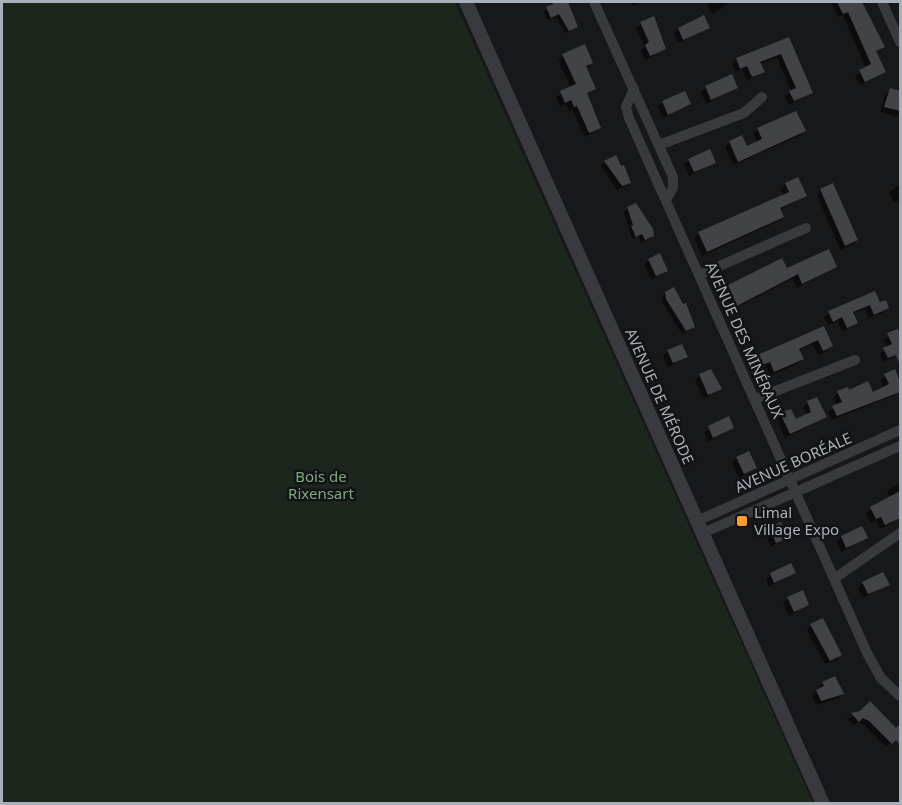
<svg xmlns="http://www.w3.org/2000/svg" width="902" height="805" font-family="'Noto Sans',sans-serif">
	<rect width="100%" height="100%" fill="#17181a"/>
	<polygon fill="#1d261d" points="2,2 455,2 813,803 2,803"/>
	<g fill="#0007">
		<polygon points="549,2 562,2 576,26 572,30 565,33 556,17 547,20 544,12 550,7"/>
		<polygon points="631,2 644,2 633,6"/>
		<polygon points="706,2 727,2 728,4 712,14"/>
		<polygon points="831,2 862,2 883,47 875,53 884,71 879,76 860,85 855,76 866,68 843,15 838,17"/>
		<polygon points="641,23 664,49 645,60 641,51 645,47 636,28"/>
		<polygon points="708,28 678,43 674,34 678,29"/>
		<polygon points="788,39 811,93 789,105 785,97 791,91 777,58 760,64 763,71 747,81 742,69 735,72 732,64 736,59"/>
		<polygon points="563,56 591,63 586,68 594,89 586,95 600,128 585,137 572,109 569,111 566,104 560,107 556,97 571,88 558,60"/>
		<polygon points="706,88 736,88 706,104 701,92"/>
		<polygon points="890,90 900,93 900,117 880,112 885,95"/>
		<polygon points="663,102 689,104 663,118 658,107"/>
		<polygon points="758,129 804,131 799,136 733,165 725,147 730,142 746,148 758,143 753,134"/>
		<polygon points="689,160 714,162 689,176 684,165"/>
		<polygon points="605,162 629,182 624,187 617,190 601,166"/>
		<polygon points="786,184 805,196 780,210 783,216 778,221 702,256 694,238 699,233 784,196 781,189"/>
		<polygon points="900,184 900,200 894,203 889,192"/>
		<polygon points="821,190 857,240 852,245 840,250 817,195"/>
		<polygon points="628,208 653,236 649,239 641,243 639,236 632,239 624,212"/>
		<polygon points="649,260 666,271 651,280 644,265"/>
		<polygon points="781,260 786,270 835,267 797,288 793,278 732,310 724,291"/>
		<polygon points="875,292 880,304 887,308 882,313 869,318 865,309 852,314 856,323 842,332 838,321 828,325 824,317 829,312"/>
		<polygon points="665,293 693,327 690,330 682,334 663,303 662,297"/>
		<polygon points="823,328 831,346 827,351 818,355 813,344 798,351 802,359 797,364 770,376 765,365 754,370 751,362 756,357"/>
		<polygon points="897,331 900,339 900,354 883,362 880,354 887,348 884,339"/>
		<polygon points="668,351 686,356 668,367 663,356"/>
		<polygon points="894,371 900,386 897,394 832,420 828,412 837,405 833,397 838,393 872,394 884,388 880,380"/>
		<polygon points="700,376 720,389 704,399 695,380"/>
		<polygon points="808,403 825,417 785,438 777,419 781,415 795,421 807,416 803,407"/>
		<polygon points="728,418 733,428 708,442 704,432"/>
		<polygon points="737,458 755,468 739,478 732,463"/>
		<polygon points="900,483 900,509 893,512 896,519 891,524 880,529 876,521 871,523 866,513 890,498 887,491"/>
		<polygon points="770,528 786,537 771,547 765,533"/>
		<polygon points="841,537 866,538 841,552 837,542"/>
		<polygon points="790,565 794,573 769,587 766,579"/>
		<polygon points="863,583 888,584 863,598 858,588"/>
		<polygon points="788,598 808,605 789,616 783,603"/>
		<polygon points="811,625 840,655 836,660 825,664 807,630"/>
		<polygon points="823,683 842,694 837,699 816,705 812,696"/>
		<polygon points="861,712 900,733 886,747 864,725 857,722 854,725 847,719"/>
	</g>
	<g fill="#414347">
		<polygon points="552,2 568,2 578,27 569,31 559,14 551,18 546,7 553,4"/>
		<polygon points="837,2 862,2 885,47 876,51 886,72 865,82 859,70 871,64 848,12 843,14"/>
		<polygon points="704,15 710,28 683,40 678,28"/>
		<polygon points="654,16 666,49 650,56 645,45 649,42 640,22"/>
		<polygon points="789,37 813,93 794,101 789,91 796,88 781,54 760,62 765,72 752,77 747,66 740,69 736,58"/>
		<polygon points="585,44 593,63 586,66 596,89 587,93 601,128 589,133 577,106 574,107 571,100 565,103 560,91 576,84 562,54"/>
		<polygon points="732,74 738,88 711,100 705,86"/>
		<polygon points="890,88 900,91 900,111 884,107"/>
		<polygon points="685,91 691,104 668,115 662,101"/>
		<polygon points="796,111 806,131 738,162 729,141 742,135 747,146 762,139 757,128"/>
		<polygon points="710,149 716,163 694,172 688,159"/>
		<polygon points="616,155 621,166 624,165 631,183 622,186 604,161"/>
		<polygon points="798,177 807,196 780,208 784,217 707,252 698,232 789,192 785,183"/>
		<polygon points="833,183 858,240 845,246 820,189"/>
		<polygon points="636,203 653,229 654,236 645,240 642,234 636,237 631,226 633,225 627,207"/>
		<polygon points="829,249 837,267 802,284 798,274 737,306 728,285 782,258 787,268"/>
		<polygon points="660,253 668,271 656,276 648,259"/>
		<polygon points="674,287 683,304 686,303 695,327 686,331 666,299 665,292"/>
		<polygon points="875,291 880,302 886,300 889,308 874,315 870,305 853,312 858,323 847,328 842,317 833,322 828,311"/>
		<polygon points="824,326 833,346 823,351 818,340 799,349 804,359 774,372 770,362 759,366 755,356"/>
		<polygon points="898,329 900,335 900,365 896,355 888,358 883,348 892,344 887,333"/>
		<polygon points="682,344 688,357 673,363 667,350"/>
		<polygon points="711,369 722,389 708,395 699,374"/>
		<polygon points="895,369 900,382 900,392 837,416 832,406 842,402 837,391 848,387 849,390 868,381 873,392 889,384 884,374"/>
		<polygon points="817,397 827,417 790,434 780,413 791,409 796,419 804,415 811,412 807,401"/>
		<polygon points="729,416 734,428 713,438 708,426"/>
		<polygon points="749,451 757,468 744,474 736,457"/>
		<polygon points="900,491 900,518 885,525 881,517 876,519 870,507"/>
		<polygon points="781,522 788,538 776,543 769,527"/>
		<polygon points="862,526 868,538 846,548 841,536"/>
		<polygon points="791,563 796,573 774,583 770,573"/>
		<polygon points="883,572 890,585 868,594 862,582"/>
		<polygon points="803,590 809,605 794,612 787,597"/>
		<polygon points="823,618 842,655 830,661 810,624"/>
		<polygon points="835,676 844,694 821,701 816,690 824,686 822,682"/>
		<polygon points="870,701 896,728 900,724 900,745 896,740 892,744 869,721 863,718 859,722 851,713 860,711"/>
	</g>
	<g fill="none" stroke-linecap="round" stroke-linejoin="round">
		<g stroke="#383a3f" stroke-width="10">
			<polyline points="594,2 673,177 673,188 666,200"/>
			<polyline points="882,2 900,42"/>
			<polyline points="634,89 626,107 629,118 867,653 881,678 900,696"/>
			<polyline points="659,145 744,113 762,97"/>
			<polyline points="699,275 806,228"/>
			<polyline points="755,399 855,360"/>
			<polyline points="697,521 900,430"/>
			<polyline points="703,533 900,446"/>
			<polyline points="835,578 900,533"/>
		</g>
		<polyline stroke="#383a3f" stroke-width="14" points="466,2 823,804"/>
	</g>
	<rect fill="#ff9d2a" stroke="#121315" stroke-width="2" x="736" y="515" width="12" height="12" rx="3"/>
	<g text-anchor="middle" dominant-baseline="central" stroke-width="5" stroke-linejoin="round" paint-order="stroke">
		<g font-size="15" fill="#a8b0bb" stroke="#121315">
			<text transform="translate(745 340) rotate(66)">AVENUE DES MINÉRAUX</text>
			<text transform="translate(660 396) rotate(66)">AVENUE DE MÉRODE</text>
			<text transform="translate(793 462) rotate(-24)">AVENUE BORÉALE</text>
		</g>
		<g font-size="15" fill="#80a87e" stroke="#121315">
			<text x="321" y="476">Bois de<tspan x="321" dy="17">Rixensart</tspan></text>
		</g>
		<g font-size="15" fill="#a8b0bb" stroke="#121315" text-anchor="start">
			<text x="754" y="512">Limal<tspan x="754" dy="17">Village Expo</tspan></text>
		</g>
	</g>
	<rect width="902" height="805" fill="none" stroke="#a8b0bb" stroke-width="6"/>
</svg>
